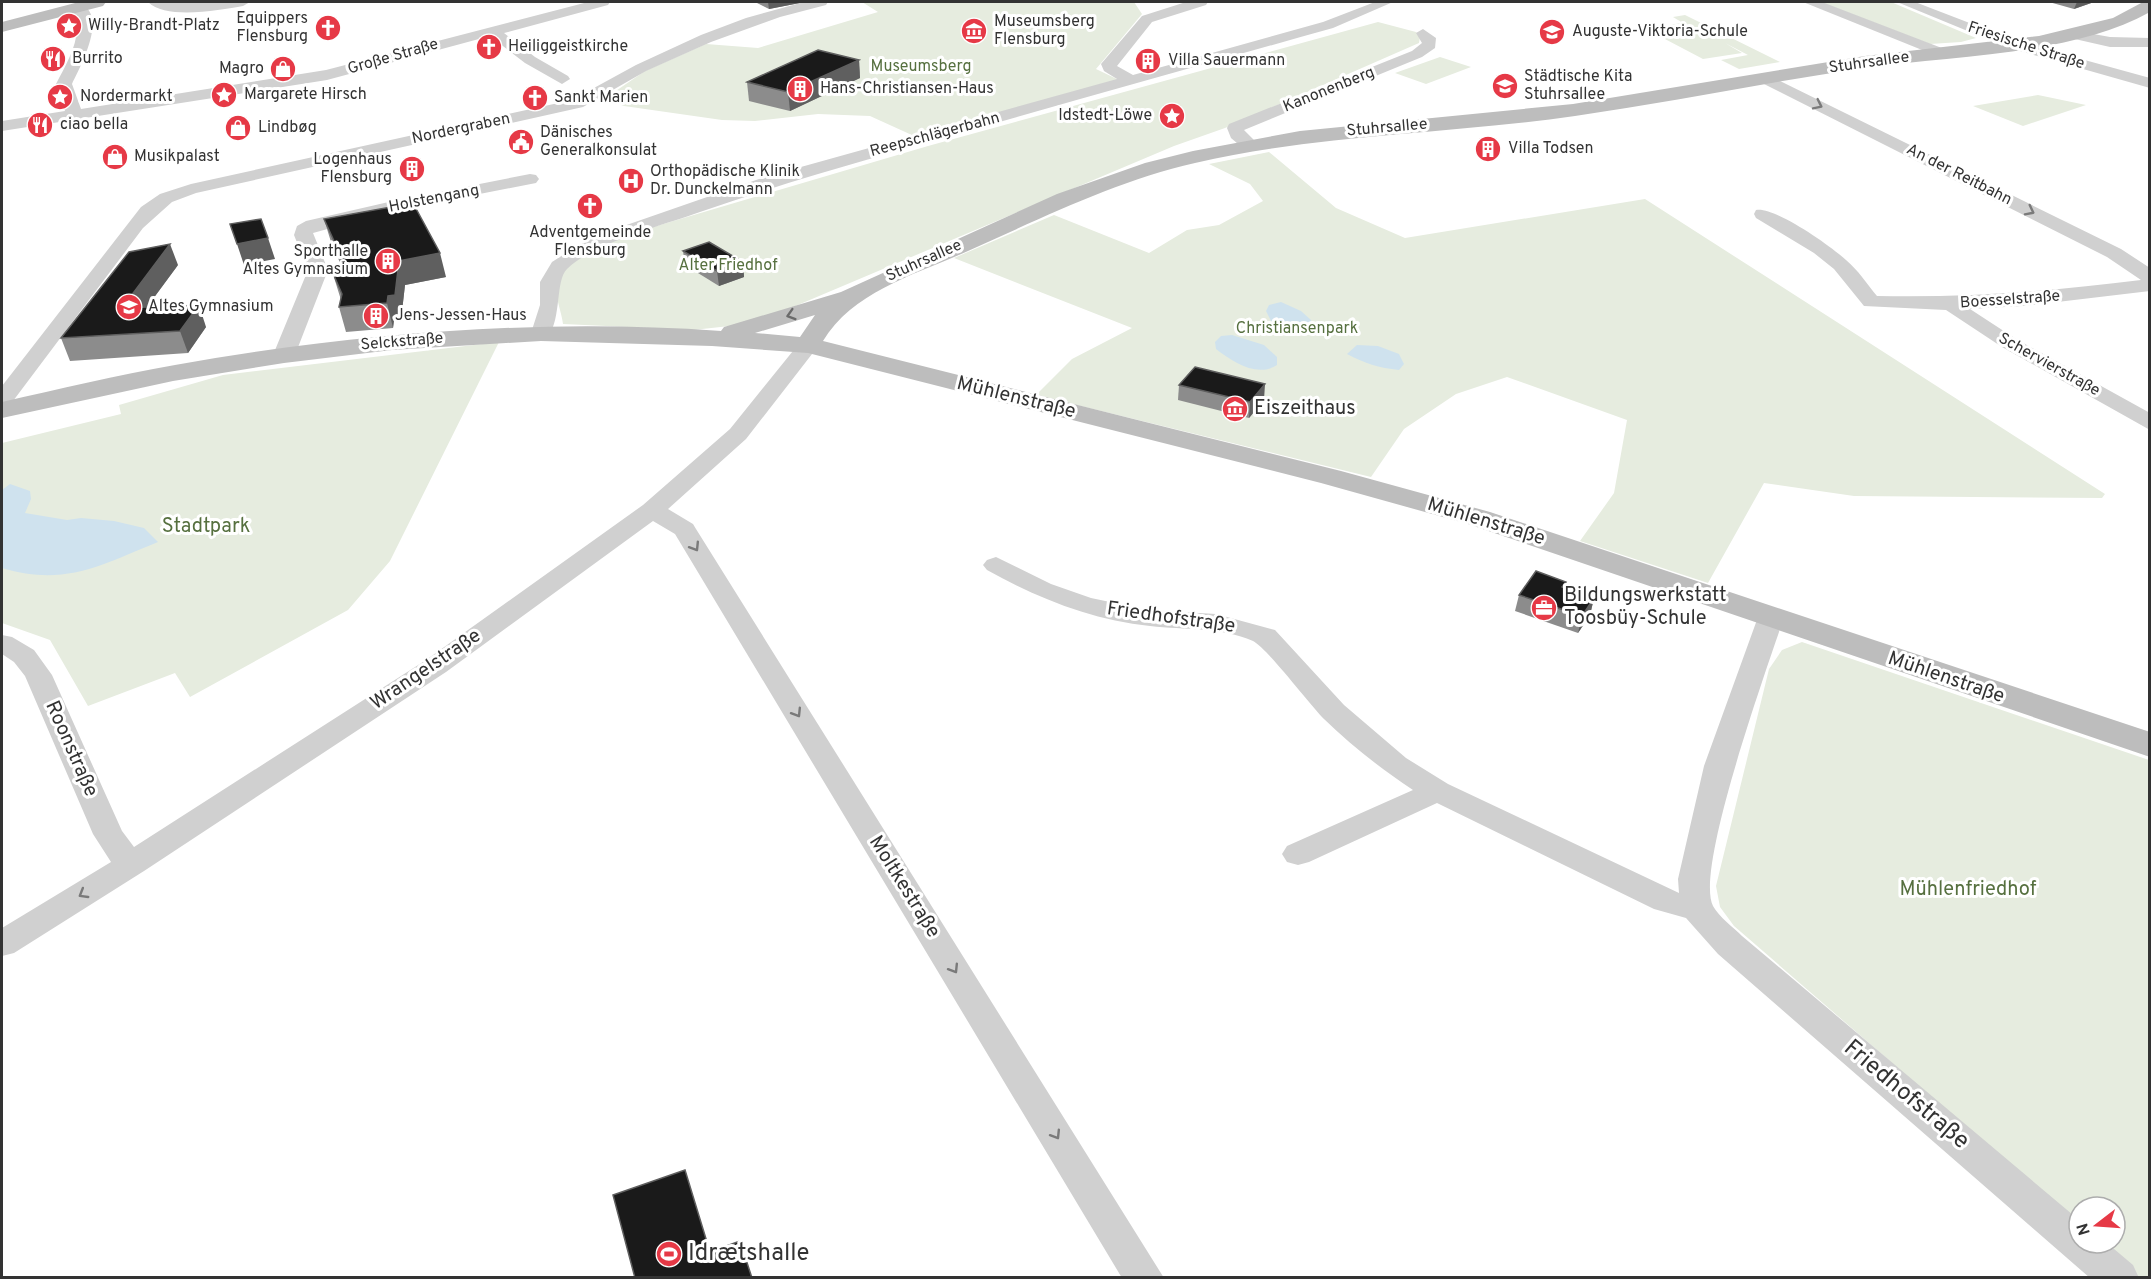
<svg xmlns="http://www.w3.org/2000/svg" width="2151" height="1279" font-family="Overpass,sans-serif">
	<rect width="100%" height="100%" fill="#fff"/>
	<g fill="#e6ecdf">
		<polygon points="862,2 1134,2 1142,14 1096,69 1119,80 914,136 870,116 818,114 755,121 722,120 624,106 604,99 645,71 706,44 758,48 878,12"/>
		<polygon points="1820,2 1891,2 1976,38 1961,42 1930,44"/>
		<polygon points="1685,15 1780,62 1739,69 1721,60 1748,55 1725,43 1742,53 1703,59 1644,28 1683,23 1673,17"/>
		<path d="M1378,22L1416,32L1420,37L1419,43L1225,128L1174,146L786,310L739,325L693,330L563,324C562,313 554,294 556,283C561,257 605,245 626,235L928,146Z"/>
		<polygon points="1440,57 1471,67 1426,84 1395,73"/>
		<polygon points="2038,95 2086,105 2023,126 1973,106"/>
		<polygon points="1269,152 1336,208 1405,238 1645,199 2105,494 2102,498 1854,496 1764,483 1708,583 1580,541 1614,493 1627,420 1507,377 1456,394 1404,429 1371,477 1036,395 1072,359 1132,328 954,258 1054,215 1149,253 1187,230 1219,225 1263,201 1250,184 1209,164"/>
		<polygon points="499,342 390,561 348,610 190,697 175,673 88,706 50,640 2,623 2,443 121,414 119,405 223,375"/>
		<polygon points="1802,642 2149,760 2149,1277 2138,1277 2099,1243 2115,1243 2115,1207 2079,1207 2079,1225 1734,926 1720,907 1716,886 1769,669 1782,650"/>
	</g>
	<g fill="#cfe2ee">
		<polygon points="1281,302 1301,311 1311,320 1312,329 1292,330 1271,321 1266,311 1269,305"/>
		<path d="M1232,335L1264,345L1277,357V365C1257,378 1233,362 1216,349L1215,342L1221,336Z"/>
		<path d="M1357,345L1378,346L1399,354L1404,364L1399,370C1379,368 1364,363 1347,354Z"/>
		<path d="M10,484L30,491L31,499L25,513L67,520L81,518L114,521L144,528L158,542C101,565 65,587 2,568V490Z"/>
	</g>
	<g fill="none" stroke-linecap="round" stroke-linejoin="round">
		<g fill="#d0d0d0" fill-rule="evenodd">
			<path d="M148,2H250L243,6C220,10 166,20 148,2Z"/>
			<path d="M588,2H610L608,5L504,33L535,57L568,76L570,79L562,84L525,63L490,36L327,80L2,131V121L65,111L56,84C68,60 87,32 70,7L77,3C111,11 80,67 72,84L81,109L326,70Z"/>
			<polygon points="804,2 828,2 826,5 780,17 711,42 646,71 583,107 196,193 172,202 143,228 10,405 2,407 2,386 141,207 160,194 191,184 572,100 636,65 701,35 746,18"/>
			<path d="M1186,2H1208L1206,5L1152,22L1117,66L1133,75L1323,22L1375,2H1393L1333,28C1215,61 1099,94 981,127C887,154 792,180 700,212C664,225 593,243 567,269C555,281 562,317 548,337H534L531,333L540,305V282L552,262L580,244L615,229L765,177L1117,79L1104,71L1101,64L1142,16Z"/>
			<polygon points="1803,2 1822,2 1947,50 1950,53 1947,56 1937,56"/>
			<polygon points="1897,2 1915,2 2019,42 2150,78 2150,88 2009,48"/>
			<polygon points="1423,29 1436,38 1435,48 1422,57 1244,130 1259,145 1256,149 1244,149 1231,138 1227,128 1229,124 1412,51 1422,43 1416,33"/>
			<polygon points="2071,30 2110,37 2150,38 2150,47 2110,47 2066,37 2064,34 2066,31"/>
			<path d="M1766,74L2121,249L2150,268V291L2023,306L1970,309L2016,339L2150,413V430L2002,347L1946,310L1864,306L1834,269L1814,253L1756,218L1754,214L1756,210C1774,206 1831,246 1846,260C1858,270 1867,284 1877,296C1968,298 2051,291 2141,280L2107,257L1760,82L1758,79L1760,76Z"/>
			<polygon points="530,174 536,175 539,179 536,183 393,211 313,233 328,270 295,355 292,360 276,360 273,355 308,270 294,235 297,226 306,221 393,201"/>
			<polygon points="808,339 815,341 819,345 746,439 668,509 693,524 696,529 1164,1278 1122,1278 675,534 653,521 446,672 144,871 14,953 2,956 2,928 111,862 93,834 25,676 14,662 2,654 2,635 12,637 34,650 52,675 122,831 134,847 426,660 643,505 730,429 801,341"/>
			<path d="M996,557L1051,584L1091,598L1148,610L1216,614L1275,630L1344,705L1406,758L1448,784L1679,893L1678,879L1704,766L1758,617L1762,611L1771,609L1780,611L1784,617C1769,663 1694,869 1713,906C1719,917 1733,927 1742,936L2079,1220V1243H2107L2133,1265L2139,1278H2090L1718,954L1686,918L1654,909L1437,803L1309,862L1298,865L1287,862L1282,854L1287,846L1413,790C1381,769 1351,745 1324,719C1309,704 1267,648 1253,641C1221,627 1185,630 1150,626C1092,620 1037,598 987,570L983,565L987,560Z"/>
		</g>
		<g fill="#bdbdbd" fill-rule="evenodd">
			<polygon points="79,2 106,2 103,6 2,32 2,22"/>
			<path d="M2143,2H2150V12C2071,56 1953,55 1864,68C1768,82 1672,102 1575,116C1449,134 1320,134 1195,163C1116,181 1042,218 968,251C917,274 853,291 823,341L1341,471L1490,512L2150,732V757L1468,524L1321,483L808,353L712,346L541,341L392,350L284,363L173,381L2,418V402C59,389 117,375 175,365C355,333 538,318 721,331L724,327L841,292L1057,194L1145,163L1193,151L1300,131L1573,104L1865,56L2039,36L2113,18ZM815,315L800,337L755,333Z"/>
		</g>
	</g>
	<g fill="#8c8c8c">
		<polygon points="755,2 805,2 769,9"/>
		<polygon points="2049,2 2094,2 2074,9"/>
		<polygon points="859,60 860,78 790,111 749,101 747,82"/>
		<polygon points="324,219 446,277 405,285 401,320 394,320 393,328 346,332 339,307 341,300 332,271 341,265 331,242"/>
		<polygon points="683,251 743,262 744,277 719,286 685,265"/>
		<polygon points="178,265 147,307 206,327 188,353 70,361 61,338"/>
		<polygon points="1179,385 1264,400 1249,418 1178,400"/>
		<polygon points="1565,588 1594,598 1590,615 1578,633 1515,611 1519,595"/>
	</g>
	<g fill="#5f5f5f">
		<polygon points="768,2 805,2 769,9"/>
		<polygon points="2077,2 2094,2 2074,9"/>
		<polygon points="859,60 860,78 790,111 788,92"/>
		<polygon points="268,238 275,259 244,265 237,244"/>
		<polygon points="170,244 178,265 130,330 122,308"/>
		<polygon points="440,253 446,277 405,285 401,320 394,320 393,328 387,303 388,296 399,261"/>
		<polygon points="743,262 744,277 719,286 717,271"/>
		<polygon points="199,305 206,327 188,353 180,331"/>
		<polygon points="1265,384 1264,400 1249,418 1250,402"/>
		<polygon points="1594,598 1590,615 1578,633 1582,616"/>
	</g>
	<g fill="#1a1a1a" stroke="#5f5f5f" stroke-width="1.5">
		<polygon points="818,50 859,60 788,92 747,82"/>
		<polygon points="413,203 440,253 399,261 395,295 388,296 387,303 339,307 342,294 332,271 344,263 324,219"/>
		<polygon points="261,219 268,238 237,244 230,224"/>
		<polygon points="709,242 743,262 717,271 683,251"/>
		<polygon points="170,244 122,308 199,305 180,331 61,338 129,252"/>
		<polygon points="1195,367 1265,384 1250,402 1179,385"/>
		<polygon points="1536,571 1566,582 1562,587 1594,598 1582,616 1519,595"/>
		<polygon points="685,1170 710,1252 740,1241 752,1278 635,1278 613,1195"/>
	</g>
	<defs><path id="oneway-chevron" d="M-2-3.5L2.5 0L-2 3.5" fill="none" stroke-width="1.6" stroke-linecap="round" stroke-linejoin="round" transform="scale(1.5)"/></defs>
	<g stroke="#7a7a7a">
		<use href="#oneway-chevron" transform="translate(1818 105) rotate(26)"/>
		<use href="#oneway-chevron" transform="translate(2030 211) rotate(27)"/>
		<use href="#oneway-chevron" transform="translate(695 547) rotate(58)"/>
		<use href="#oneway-chevron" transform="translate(797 713) rotate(58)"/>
		<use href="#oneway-chevron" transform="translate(83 894) rotate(149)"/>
		<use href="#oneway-chevron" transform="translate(954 969) rotate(58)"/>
		<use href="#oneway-chevron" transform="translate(1056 1135) rotate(58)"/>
	</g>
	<use stroke="#6a6a6a" href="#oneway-chevron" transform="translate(791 315) rotate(163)"/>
	<defs>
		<g id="sight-disc" transform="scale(1.35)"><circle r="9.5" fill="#e63946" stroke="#fff"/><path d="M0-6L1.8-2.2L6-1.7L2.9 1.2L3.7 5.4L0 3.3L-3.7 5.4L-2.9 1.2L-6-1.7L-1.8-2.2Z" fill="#fff"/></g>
		<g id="church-disc" transform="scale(1.35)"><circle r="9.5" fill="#e63946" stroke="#fff"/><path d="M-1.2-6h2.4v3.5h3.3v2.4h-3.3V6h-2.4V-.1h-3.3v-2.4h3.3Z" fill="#fff"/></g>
		<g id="museum-disc" transform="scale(1.35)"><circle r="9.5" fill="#e63946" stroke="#fff"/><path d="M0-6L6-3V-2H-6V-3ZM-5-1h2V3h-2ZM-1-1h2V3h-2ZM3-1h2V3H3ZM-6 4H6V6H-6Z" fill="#fff"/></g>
		<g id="school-disc" transform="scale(1.35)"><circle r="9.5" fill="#e63946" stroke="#fff"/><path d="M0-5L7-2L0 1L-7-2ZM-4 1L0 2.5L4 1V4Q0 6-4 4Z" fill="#fff"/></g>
		<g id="restaurant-disc" transform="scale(1.35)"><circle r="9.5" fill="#e63946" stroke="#fff"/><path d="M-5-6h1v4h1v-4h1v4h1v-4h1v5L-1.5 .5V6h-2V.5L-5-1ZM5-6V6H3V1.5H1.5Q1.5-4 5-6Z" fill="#fff"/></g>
		<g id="building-disc" transform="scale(1.35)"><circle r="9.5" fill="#e63946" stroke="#fff"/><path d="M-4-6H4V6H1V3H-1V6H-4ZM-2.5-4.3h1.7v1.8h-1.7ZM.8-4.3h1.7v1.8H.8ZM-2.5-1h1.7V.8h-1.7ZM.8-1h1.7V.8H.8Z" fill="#fff"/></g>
		<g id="shop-disc" transform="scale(1.35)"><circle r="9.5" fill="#e63946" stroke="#fff"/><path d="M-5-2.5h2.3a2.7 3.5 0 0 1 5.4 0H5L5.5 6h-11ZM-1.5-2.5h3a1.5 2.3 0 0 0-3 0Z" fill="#fff"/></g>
		<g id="civic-disc" transform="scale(1.35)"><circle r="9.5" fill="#e63946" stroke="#fff"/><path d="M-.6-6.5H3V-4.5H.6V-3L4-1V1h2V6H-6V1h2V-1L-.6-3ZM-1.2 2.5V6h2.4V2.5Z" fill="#fff"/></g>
		<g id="hospital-disc" transform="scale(1.35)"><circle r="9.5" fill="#e63946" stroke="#fff"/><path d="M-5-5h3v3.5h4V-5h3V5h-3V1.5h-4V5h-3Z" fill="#fff"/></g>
		<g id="office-disc" transform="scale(1.35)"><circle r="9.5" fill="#e63946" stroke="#fff"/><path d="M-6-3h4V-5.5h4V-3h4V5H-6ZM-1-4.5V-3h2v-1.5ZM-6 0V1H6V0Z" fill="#fff"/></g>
		<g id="stadium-disc" transform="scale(1.35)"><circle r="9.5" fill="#e63946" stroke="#fff"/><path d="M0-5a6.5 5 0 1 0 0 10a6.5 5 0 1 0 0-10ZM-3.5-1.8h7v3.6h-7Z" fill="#fff"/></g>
	</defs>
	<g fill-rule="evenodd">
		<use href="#sight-disc" x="69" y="26"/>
		<use href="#church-disc" x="328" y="28"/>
		<use href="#museum-disc" x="974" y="31"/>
		<use href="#school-disc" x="1552" y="32"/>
		<use href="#church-disc" x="489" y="47"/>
		<use href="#restaurant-disc" x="53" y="59"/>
		<use href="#building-disc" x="1148" y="61"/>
		<use href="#shop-disc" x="283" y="69"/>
		<use href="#school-disc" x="1505" y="86"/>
		<use href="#building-disc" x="800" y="89"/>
		<use href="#sight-disc" x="224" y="95"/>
		<use href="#sight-disc" x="60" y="97"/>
		<use href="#church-disc" x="535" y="98"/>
		<use href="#sight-disc" x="1172" y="116"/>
		<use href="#restaurant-disc" x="40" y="125"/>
		<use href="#shop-disc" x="238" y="128"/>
		<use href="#civic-disc" x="521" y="142"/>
		<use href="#building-disc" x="1488" y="149"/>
		<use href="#shop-disc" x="115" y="157"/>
		<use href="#building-disc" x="412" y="169"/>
		<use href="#hospital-disc" x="631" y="181"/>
		<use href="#church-disc" x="590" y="206"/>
		<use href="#building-disc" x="388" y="261"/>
		<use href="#school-disc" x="129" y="307"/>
		<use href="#building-disc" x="376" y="316"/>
		<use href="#museum-disc" x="1235" y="409"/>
		<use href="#office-disc" x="1544" y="608"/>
		<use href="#stadium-disc" x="669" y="1254"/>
	</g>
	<g text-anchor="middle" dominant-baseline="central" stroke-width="6" stroke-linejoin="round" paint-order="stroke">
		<g font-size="16" fill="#333" stroke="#fff" text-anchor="start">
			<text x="308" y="19" text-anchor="end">Equippers<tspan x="308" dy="18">Flensburg</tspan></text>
			<text x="994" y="22">Museumsberg<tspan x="994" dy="18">Flensburg</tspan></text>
			<text x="88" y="26">Willy-Brandt-Platz</text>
			<text x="1572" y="32">Auguste-Viktoria-Schule</text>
			<text x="508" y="47">Heiliggeistkirche</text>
			<text x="72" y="59">Burrito</text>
			<text x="1168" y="61">Villa Sauermann</text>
			<text x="264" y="69" text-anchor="end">Magro</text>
			<text x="1524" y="77">Städtische Kita<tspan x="1524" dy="18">Stuhrsallee</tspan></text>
			<text x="820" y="89">Hans-Christiansen-Haus</text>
			<text x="244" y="95">Margarete Hirsch</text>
			<text x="80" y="97">Nordermarkt</text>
			<text x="554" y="98">Sankt Marien</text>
			<text x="1152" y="116" text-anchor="end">Idstedt-Löwe</text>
			<text x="60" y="125">ciao bella</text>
			<text x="258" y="128">Lindbøg</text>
			<text x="540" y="133">Dänisches<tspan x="540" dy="18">Generalkonsulat</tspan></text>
			<text x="1508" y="149">Villa Todsen</text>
			<text x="134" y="157">Musikpalast</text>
			<text x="392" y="160" text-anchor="end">Logenhaus<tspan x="392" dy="18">Flensburg</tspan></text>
			<text x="650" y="172">Orthopädische Klinik<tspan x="650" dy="18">Dr. Dunckelmann</tspan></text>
			<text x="590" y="233" text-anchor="middle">Adventgemeinde<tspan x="590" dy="18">Flensburg</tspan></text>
			<text x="368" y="252" text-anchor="end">Sporthalle<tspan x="368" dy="18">Altes Gymnasium</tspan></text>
			<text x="148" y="307">Altes Gymnasium</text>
			<text x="395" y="316">Jens-Jessen-Haus</text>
		</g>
		<g font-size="16" fill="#333" stroke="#fff">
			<text transform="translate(2026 46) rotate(18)">Friesische Straße</text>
			<text transform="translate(393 57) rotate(-16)">Große Straße</text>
			<text transform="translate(1869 63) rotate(-8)">Stuhrsallee</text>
			<text transform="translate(1329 90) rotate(-22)">Kanonenberg</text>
			<text transform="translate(1387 128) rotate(-5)">Stuhrsallee</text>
			<text transform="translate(461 129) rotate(-12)">Nordergraben</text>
			<text transform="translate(935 135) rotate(-15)">Reepschlägerbahn</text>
			<text transform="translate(1959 175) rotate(27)">An der Reitbahn</text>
			<text transform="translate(434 199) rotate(-11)">Holstengang</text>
			<text transform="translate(924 261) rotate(-24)">Stuhrsallee</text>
			<text transform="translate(2010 300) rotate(-4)">Boesselstraße</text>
			<text transform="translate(402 342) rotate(-5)">Selckstraße</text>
			<text transform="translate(2049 365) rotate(29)">Schervierstraße</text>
		</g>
		<g font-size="16" fill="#56703f" stroke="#fff">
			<text x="921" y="67">Museumsberg</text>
			<text x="728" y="266">Alter Friedhof</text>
			<text x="1297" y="329">Christiansenpark</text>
		</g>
		<g font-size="20" fill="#333" stroke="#fff">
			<text transform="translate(1016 398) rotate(14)">Mühlenstraße</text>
			<text transform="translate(1486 522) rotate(17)">Mühlenstraße</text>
			<text transform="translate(1171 618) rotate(8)">Friedhofstraße</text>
			<text transform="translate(426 670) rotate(-34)">Wrangelstraße</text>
			<text transform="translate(1946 678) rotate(19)">Mühlenstraße</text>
			<text transform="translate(71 749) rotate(66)">Roonstraße</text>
			<text transform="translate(904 887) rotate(58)">Moltkestraße</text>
		</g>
		<g font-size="20" fill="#333" stroke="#fff" text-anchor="start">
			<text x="1254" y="409">Eiszeithaus</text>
			<text x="1564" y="596">Bildungswerkstatt<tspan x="1564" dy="23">Toosbüy-Schule</tspan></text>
		</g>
		<g font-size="20" fill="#56703f" stroke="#fff">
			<text x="206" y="527">Stadtpark</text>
			<text x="1968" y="890">Mühlenfriedhof</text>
		</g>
		<g font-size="24" fill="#333" stroke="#fff">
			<text transform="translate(1906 1095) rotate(40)">Friedhofstraße</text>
		</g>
		<g font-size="24" fill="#333" stroke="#fff" text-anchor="start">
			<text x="688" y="1254">Idrætshalle</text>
		</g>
	</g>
	<rect width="2151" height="1279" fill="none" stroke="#333333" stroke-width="6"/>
	<g transform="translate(2097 1225) rotate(253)"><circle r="28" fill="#ffffff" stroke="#adadad" stroke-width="1.5"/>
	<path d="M0-4.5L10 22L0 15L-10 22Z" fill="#e63946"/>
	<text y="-9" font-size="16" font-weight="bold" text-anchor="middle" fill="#333333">N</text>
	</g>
</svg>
